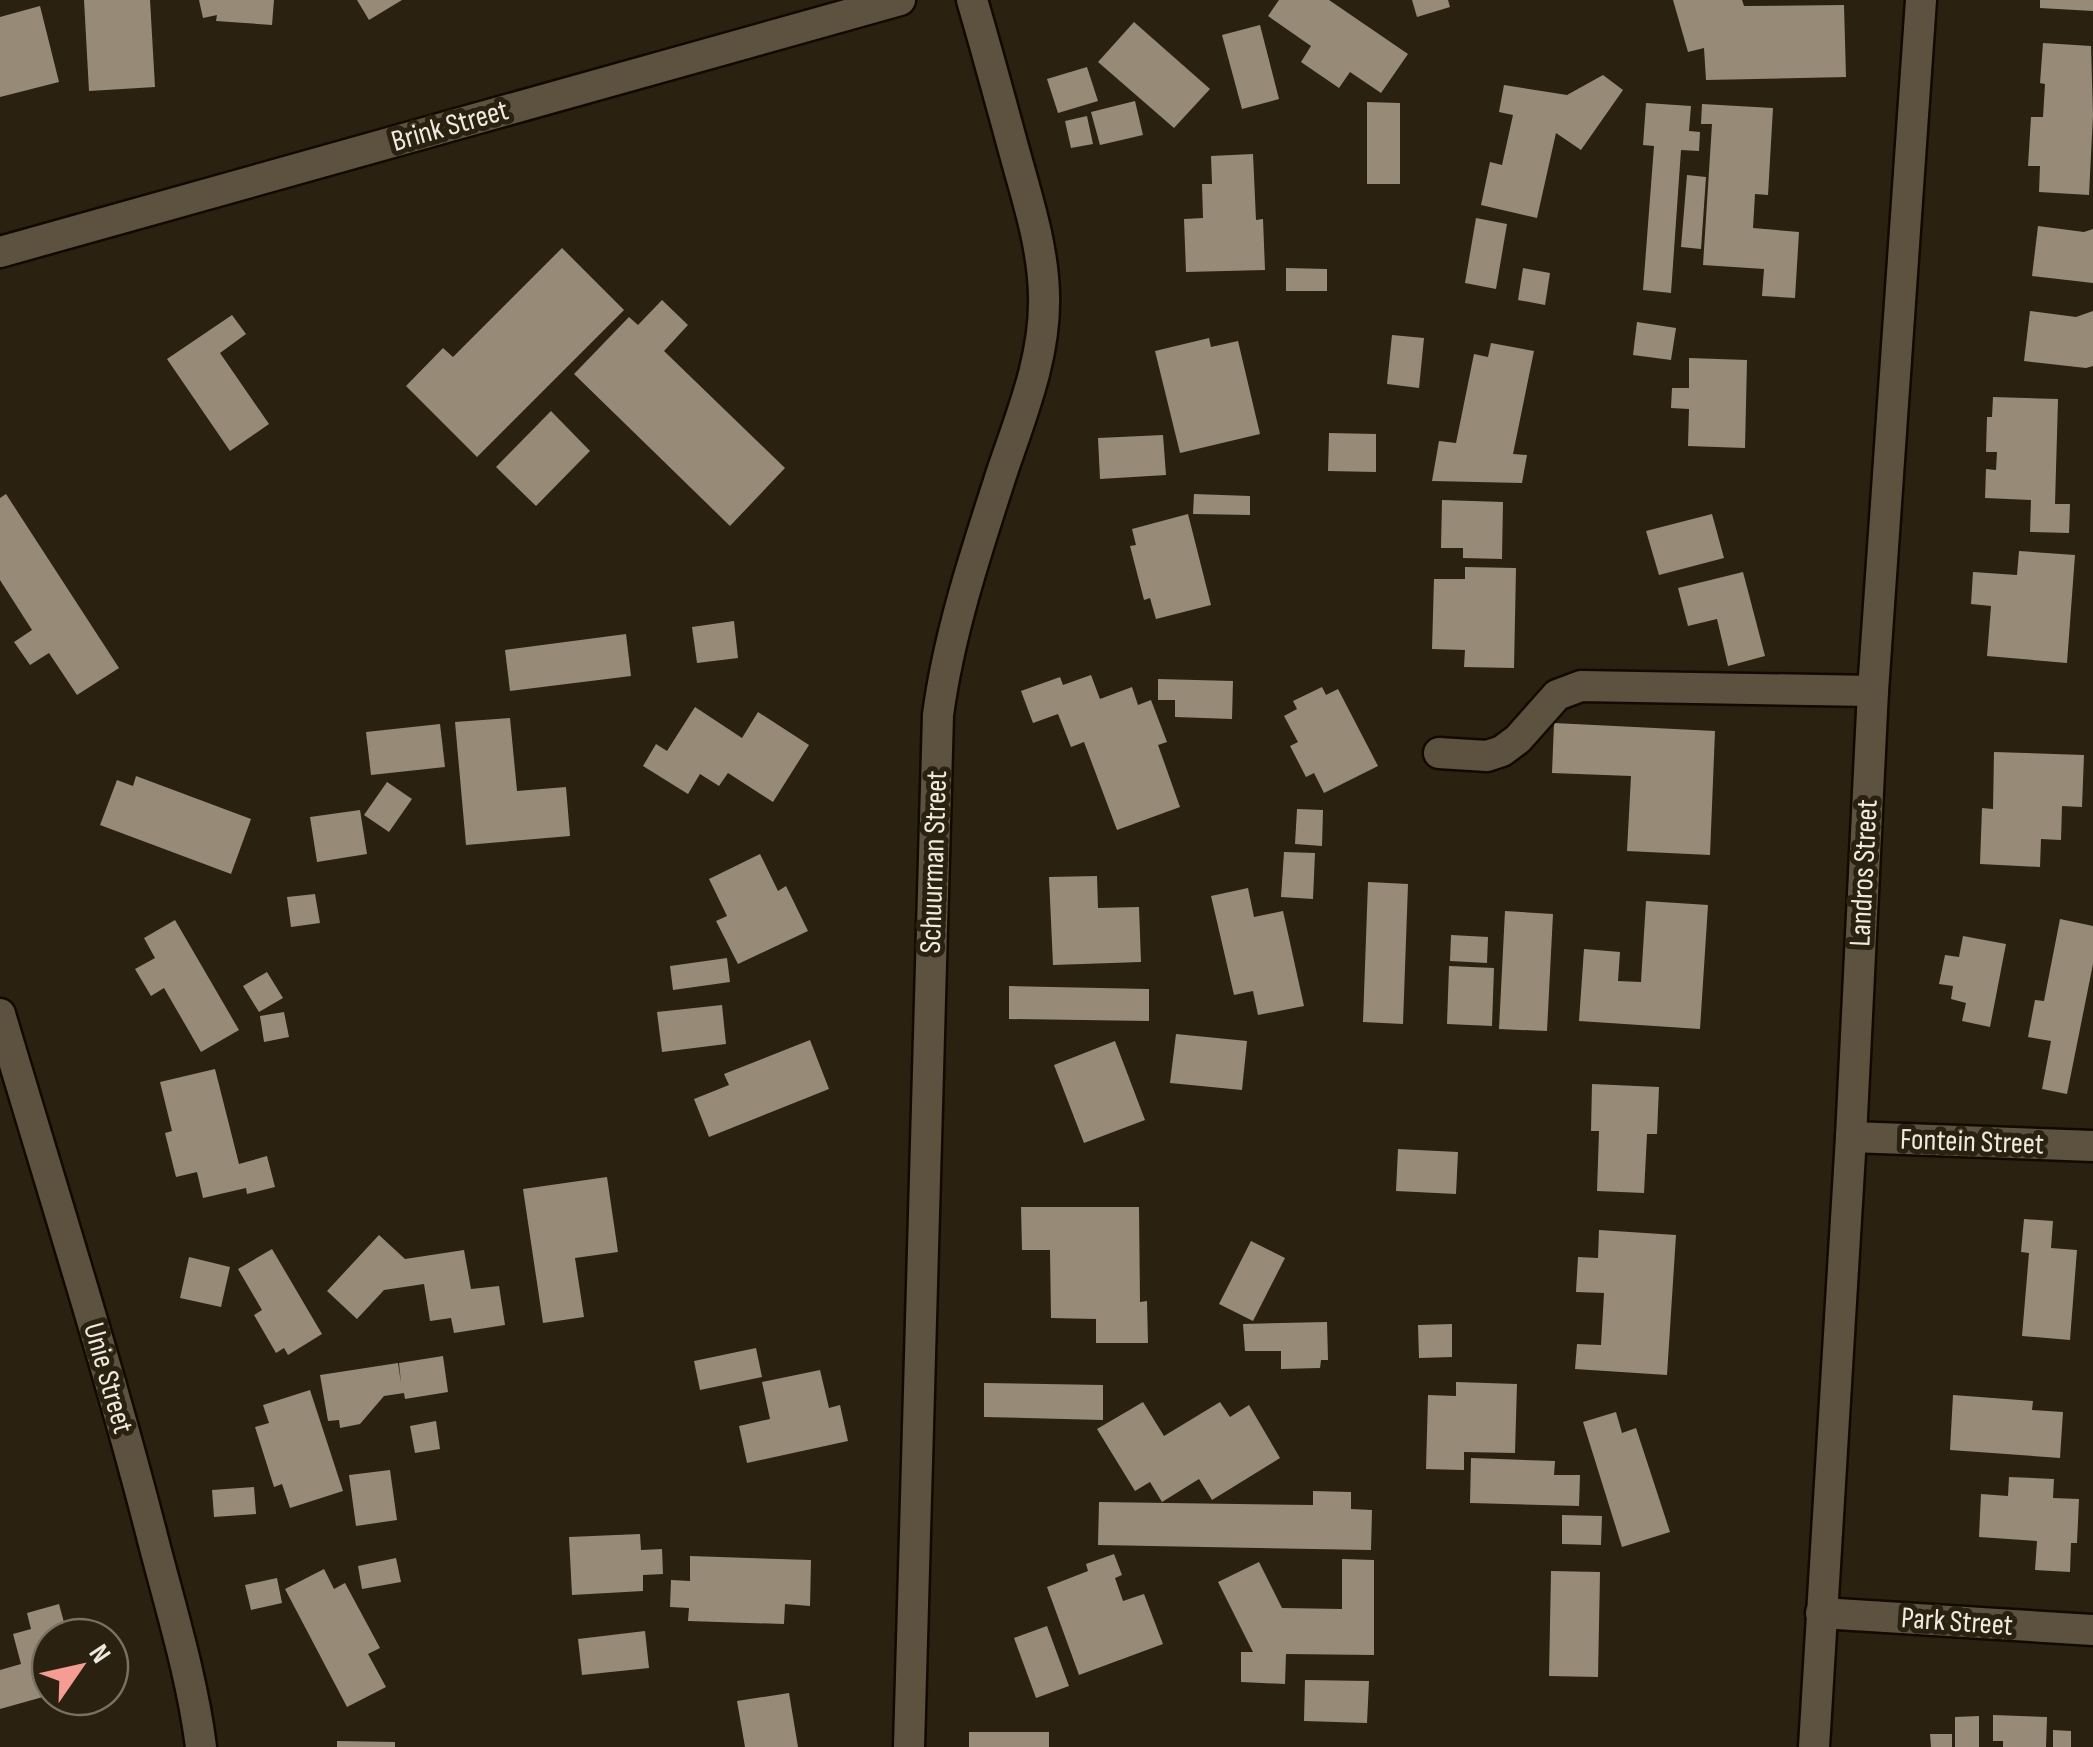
<svg xmlns="http://www.w3.org/2000/svg" width="2093" height="1747" font-family="'Sofia Sans Condensed',sans-serif">
	<rect width="100%" height="100%" fill="#2a2110"/>
	<g fill="#978b78">
		<polygon points="84,0 150,0 155,87 89,91"/>
		<polygon points="199,0 274,0 272,25 216,21 217,15 203,18"/>
		<polygon points="357,0 402,0 369,20"/>
		<polygon points="1279,0 1329,0 1408,54 1381,93 1350,72 1339,88 1301,62 1311,46 1268,16"/>
		<polygon points="1412,0 1448,0 1450,7 1417,17"/>
		<polygon points="1673,0 1742,0 1744,6 1844,5 1846,77 1706,80 1704,48 1688,52"/>
		<polygon points="2040,0 2093,0 2093,11 2040,8"/>
		<polygon points="40,6 59,82 0,97 0,17"/>
		<polygon points="1134,22 1210,89 1174,128 1098,62"/>
		<polygon points="1260,25 1279,99 1242,109 1222,35"/>
		<polygon points="2043,43 2091,46 2093,115 2089,195 2039,192 2040,166 2028,166 2031,117 2043,117 2045,84 2040,83"/>
		<polygon points="1087,67 1098,101 1058,113 1047,79"/>
		<polygon points="1603,75 1623,90 1581,150 1556,133 1537,218 1481,205 1490,162 1502,165 1513,115 1499,112 1504,85 1567,95"/>
		<polygon points="1135,101 1143,135 1100,145 1091,112"/>
		<polygon points="1367,102 1400,103 1400,184 1367,184"/>
		<polygon points="1646,103 1691,106 1689,131 1700,132 1699,151 1681,150 1671,293 1643,290 1654,146 1643,145"/>
		<polygon points="1702,104 1773,108 1768,195 1755,194 1753,228 1799,232 1795,298 1762,296 1764,269 1703,265 1712,124 1701,124"/>
		<polygon points="1087,116 1093,144 1071,148 1065,121"/>
		<polygon points="1253,154 1256,220 1263,219 1265,270 1186,272 1184,219 1203,218 1202,184 1212,184 1211,156"/>
		<polygon points="1687,175 1706,177 1701,249 1681,247"/>
		<polygon points="1476,218 1507,224 1496,289 1465,283"/>
		<polygon points="2038,226 2084,232 2093,229 2093,283 2032,276"/>
		<polygon points="562,248 624,310 477,457 406,386 443,348 453,357"/>
		<polygon points="1286,268 1327,269 1327,291 1286,291"/>
		<polygon points="1523,268 1550,273 1545,305 1518,300"/>
		<polygon points="662,300 688,325 664,351 785,468 730,526 574,374 629,317 638,325"/>
		<polygon points="2030,311 2076,317 2093,311 2093,366 2086,368 2024,361"/>
		<polygon points="232,315 246,334 220,353 269,424 230,451 167,359"/>
		<polygon points="1637,322 1676,328 1671,360 1633,355"/>
		<polygon points="1392,335 1424,338 1419,388 1387,384"/>
		<polygon points="1209,338 1211,347 1238,341 1260,434 1180,453 1155,351"/>
		<polygon points="1491,343 1534,351 1513,454 1527,455 1522,483 1432,481 1439,441 1456,443 1474,354 1488,357"/>
		<polygon points="1689,358 1747,360 1745,448 1688,446 1689,409 1671,408 1672,388 1689,388"/>
		<polygon points="1993,397 2058,399 2055,504 2070,504 2069,533 2030,532 2031,500 1985,498 1986,469 1996,470 1997,452 1986,452 1987,417 1992,417"/>
		<polygon points="551,411 590,451 536,506 496,467"/>
		<polygon points="1329,433 1376,434 1376,472 1328,471"/>
		<polygon points="1163,435 1166,475 1100,479 1098,438"/>
		<polygon points="6,494 119,668 77,695 49,653 30,665 14,642 32,630 0,580 0,498"/>
		<polygon points="1194,494 1250,496 1250,515 1193,514"/>
		<polygon points="1442,500 1503,502 1502,559 1463,558 1463,548 1441,548"/>
		<polygon points="1188,514 1211,605 1156,619 1150,598 1144,600 1130,546 1136,545 1132,529"/>
		<polygon points="1712,514 1724,558 1659,575 1646,531"/>
		<polygon points="2019,551 2075,555 2067,663 1987,656 1991,606 1971,604 1973,572 2017,575"/>
		<polygon points="1465,567 1516,568 1514,668 1464,667 1465,650 1432,649 1434,579 1465,579"/>
		<polygon points="1743,572 1765,656 1728,666 1717,619 1688,626 1678,588"/>
		<polygon points="734,621 738,658 697,663 692,627"/>
		<polygon points="626,634 631,676 510,691 505,650"/>
		<polygon points="1091,675 1100,699 1132,687 1138,705 1151,700 1167,742 1158,745 1180,807 1117,830 1084,742 1071,747 1058,714 1033,723 1021,691 1060,677 1063,685"/>
		<polygon points="1158,679 1233,681 1232,719 1175,717 1175,700 1158,700"/>
		<polygon points="1322,687 1326,695 1338,689 1378,766 1324,793 1314,773 1306,777 1290,746 1298,742 1284,716 1297,709 1293,701"/>
		<polygon points="695,707 742,738 758,712 809,745 773,802 728,773 719,786 700,774 688,794 643,766 656,744 667,751"/>
		<polygon points="510,718 517,791 566,787 570,836 466,845 455,722"/>
		<polygon points="1554,723 1715,731 1710,855 1627,851 1631,776 1552,773"/>
		<polygon points="440,724 445,767 371,775 366,732"/>
		<polygon points="1994,752 2084,755 2082,807 2062,806 2061,840 2041,839 2040,867 1980,864 1982,808 1993,809"/>
		<polygon points="136,776 251,819 231,874 100,825 117,780 133,786"/>
		<polygon points="387,782 412,799 389,832 364,815"/>
		<polygon points="1297,809 1323,810 1322,846 1295,844"/>
		<polygon points="360,810 367,854 317,862 310,817"/>
		<polygon points="1284,852 1315,853 1313,899 1281,897"/>
		<polygon points="760,854 778,891 786,886 808,931 738,964 716,921 727,916 709,879"/>
		<polygon points="1097,876 1098,908 1139,907 1141,962 1053,965 1049,877"/>
		<polygon points="1368,882 1408,884 1403,1024 1363,1022"/>
		<polygon points="1248,888 1254,917 1283,911 1304,1006 1258,1015 1253,991 1234,995 1211,896"/>
		<polygon points="315,894 320,923 291,927 287,897"/>
		<polygon points="1646,901 1708,905 1700,1029 1579,1021 1584,949 1620,952 1618,981 1641,982"/>
		<polygon points="1505,911 1553,914 1547,1031 1499,1029"/>
		<polygon points="2060,919 2093,926 2093,964 2067,1094 2042,1089 2051,1041 2028,1037 2035,1000 2044,1001"/>
		<polygon points="175,920 239,1030 201,1052 164,988 151,996 135,969 155,958 144,938"/>
		<polygon points="1451,935 1488,937 1487,963 1450,961"/>
		<polygon points="1963,936 2006,944 1990,1027 1962,1021 1966,1003 1951,999 1953,986 1939,984 1945,955 1959,957"/>
		<polygon points="727,958 730,982 673,990 670,966"/>
		<polygon points="1449,966 1494,968 1492,1026 1447,1024"/>
		<polygon points="267,972 283,998 259,1012 243,986"/>
		<polygon points="1009,986 1149,989 1149,1021 1009,1019"/>
		<polygon points="722,1005 726,1044 662,1052 657,1012"/>
		<polygon points="284,1012 289,1037 264,1042 260,1016"/>
		<polygon points="1176,1034 1247,1041 1242,1090 1170,1083"/>
		<polygon points="810,1040 829,1089 709,1137 694,1099 729,1085 724,1074"/>
		<polygon points="1115,1041 1145,1120 1084,1143 1054,1065"/>
		<polygon points="215,1069 239,1164 267,1156 275,1187 247,1194 246,1188 203,1198 197,1172 176,1177 165,1133 172,1131 160,1082"/>
		<polygon points="1592,1084 1659,1087 1657,1134 1647,1134 1644,1193 1597,1191 1599,1131 1591,1131"/>
		<polygon points="1398,1149 1458,1152 1456,1194 1396,1191"/>
		<polygon points="607,1177 618,1252 575,1258 584,1317 543,1323 523,1189"/>
		<polygon points="1021,1207 1139,1207 1140,1302 1147,1301 1148,1343 1096,1343 1096,1319 1051,1318 1050,1250 1022,1250"/>
		<polygon points="2024,1219 2053,1221 2051,1248 2077,1250 2070,1340 2022,1336 2029,1253 2021,1252"/>
		<polygon points="1599,1230 1676,1235 1667,1375 1575,1369 1577,1344 1601,1345 1604,1293 1576,1292 1578,1257 1598,1258"/>
		<polygon points="379,1235 405,1259 464,1250 471,1289 499,1286 505,1325 454,1333 451,1318 430,1321 424,1284 384,1290 357,1319 327,1291"/>
		<polygon points="1251,1241 1285,1258 1253,1321 1219,1304"/>
		<polygon points="272,1249 322,1334 288,1355 284,1348 276,1353 254,1315 262,1310 238,1269"/>
		<polygon points="189,1257 230,1267 221,1307 180,1298"/>
		<polygon points="1327,1322 1328,1360 1321,1360 1320,1368 1281,1369 1281,1351 1245,1351 1243,1324"/>
		<polygon points="1452,1324 1452,1357 1419,1358 1418,1325"/>
		<polygon points="756,1348 762,1377 700,1390 694,1361"/>
		<polygon points="443,1356 448,1392 405,1399 404,1393 384,1396 360,1424 340,1428 339,1420 328,1421 320,1375 398,1363 401,1383 399,1363"/>
		<polygon points="820,1370 829,1408 840,1405 848,1441 747,1463 739,1426 770,1419 762,1382"/>
		<polygon points="1456,1382 1517,1384 1515,1453 1464,1452 1464,1470 1426,1469 1428,1395 1456,1396"/>
		<polygon points="984,1383 1103,1385 1103,1420 984,1417"/>
		<polygon points="310,1390 343,1491 290,1508 282,1484 274,1487 255,1427 269,1423 263,1405"/>
		<polygon points="1953,1395 2033,1401 2032,1410 2063,1412 2060,1458 1950,1450"/>
		<polygon points="1143,1402 1164,1436 1220,1402 1230,1417 1249,1405 1280,1458 1212,1500 1199,1479 1162,1502 1150,1482 1135,1491 1097,1429"/>
		<polygon points="1616,1412 1622,1433 1636,1428 1670,1532 1622,1547 1583,1422"/>
		<polygon points="436,1421 440,1449 415,1453 410,1426"/>
		<polygon points="1471,1458 1555,1461 1554,1475 1580,1475 1579,1506 1470,1503"/>
		<polygon points="390,1470 397,1520 356,1526 349,1475"/>
		<polygon points="2009,1477 2054,1479 2053,1498 2079,1499 2077,1543 2071,1543 2070,1572 2035,1570 2037,1541 1979,1537 1981,1494 2008,1496"/>
		<polygon points="254,1487 256,1514 214,1517 212,1490"/>
		<polygon points="1313,1491 1351,1492 1351,1509 1372,1510 1371,1550 1098,1545 1099,1502 1313,1505"/>
		<polygon points="1562,1515 1602,1516 1601,1545 1562,1544"/>
		<polygon points="640,1534 641,1550 662,1549 663,1574 643,1575 643,1591 572,1595 569,1537"/>
		<polygon points="1114,1554 1122,1575 1115,1578 1123,1601 1144,1594 1163,1644 1079,1675 1047,1587 1088,1571 1086,1564"/>
		<polygon points="690,1556 811,1560 810,1606 785,1604 784,1624 688,1621 689,1608 670,1607 671,1580 690,1581"/>
		<polygon points="396,1558 401,1582 362,1589 358,1566"/>
		<polygon points="1342,1559 1374,1560 1374,1655 1286,1654 1285,1684 1241,1682 1241,1652 1253,1652 1218,1582 1259,1562 1282,1608 1342,1609"/>
		<polygon points="324,1569 334,1589 345,1583 380,1648 368,1654 386,1687 347,1707 285,1589"/>
		<polygon points="1551,1571 1600,1572 1598,1677 1549,1676"/>
		<polygon points="277,1578 282,1603 251,1610 245,1585"/>
		<polygon points="59,1604 68,1637 50,1637 50,1695 0,1709 0,1670 21,1664 13,1634 31,1629 27,1613"/>
		<polygon points="1047,1626 1069,1686 1036,1698 1014,1638"/>
		<polygon points="645,1631 649,1668 582,1675 578,1639"/>
		<polygon points="1305,1680 1369,1681 1367,1723 1304,1721"/>
		<polygon points="789,1693 798,1747 745,1747 737,1701"/>
		<polygon points="50,1697 83,1697 84,1701 54,1709"/>
		<polygon points="1993,1715 2047,1717 2046,1747 2003,1747 2003,1741 1993,1741"/>
		<polygon points="1979,1716 1979,1747 1955,1747 1955,1717"/>
		<polygon points="2053,1730 2071,1731 2071,1747 2053,1747"/>
		<rect x="969" y="1732" width="80" height="15"/>
		<polygon points="1930,1734 1952,1734 1952,1747 1931,1747"/>
		<polygon points="337,1741 395,1742 395,1747 337,1747"/>
	</g>
	<g fill="none" stroke-linecap="round" stroke-linejoin="round">
		<g stroke="#120a00" stroke-width="35">
			<g id="minor">
				<polyline points="0,252 900,0"/>
				<polyline points="1439,753 1487,756 1502,751 1518,739 1557,695 1581,686 1873,691"/>
				<path d="M0,1014C51,1186 106,1358 151,1532C169,1603 192,1675 201,1747"/>
				<polyline points="1851,1137 2093,1146"/>
				<polyline points="1821,1613 2093,1630"/>
				<path d="M909,1747L938,715C949,633 976,552 1002,472C1021,416 1046,356 1044,295C1043,247 1028,201 1015,154C1001,103 987,51 972,0"/>
				<polyline points="1814,1747 1851,1137 1873,691 1921,0"/>
			</g>
		</g>
		<use href="#minor" stroke="#5d5240" stroke-width="30"/>
	</g>
	<g text-anchor="middle" dominant-baseline="central" stroke-width="10" stroke-linejoin="round" paint-order="stroke">
		<g font-size="30" fill="#efe9df" stroke="#2a2110">
			<text transform="translate(450 126) rotate(-16)">Brink Street</text>
			<text transform="translate(934 862) rotate(-88)">Schuurman Street</text>
			<text transform="translate(1864 873) rotate(-87)">Landros Street</text>
			<text transform="translate(1972 1142) rotate(2)">Fontein Street</text>
			<text transform="translate(108 1378) rotate(74)">Unie Street</text>
			<text transform="translate(1957 1622) rotate(4)">Park Street</text>
		</g>
	</g>
	<g transform="translate(80 1667) rotate(56)"><circle r="48" fill="#2a2110" stroke="#797163" stroke-width="2.5"/>
	<path d="M0-8L18 38L0 25L-18 38Z" fill="#f59c94"/>
	<text y="-15" font-size="28" font-weight="bold" text-anchor="middle" fill="#efe9df">N</text>
	</g>
</svg>
